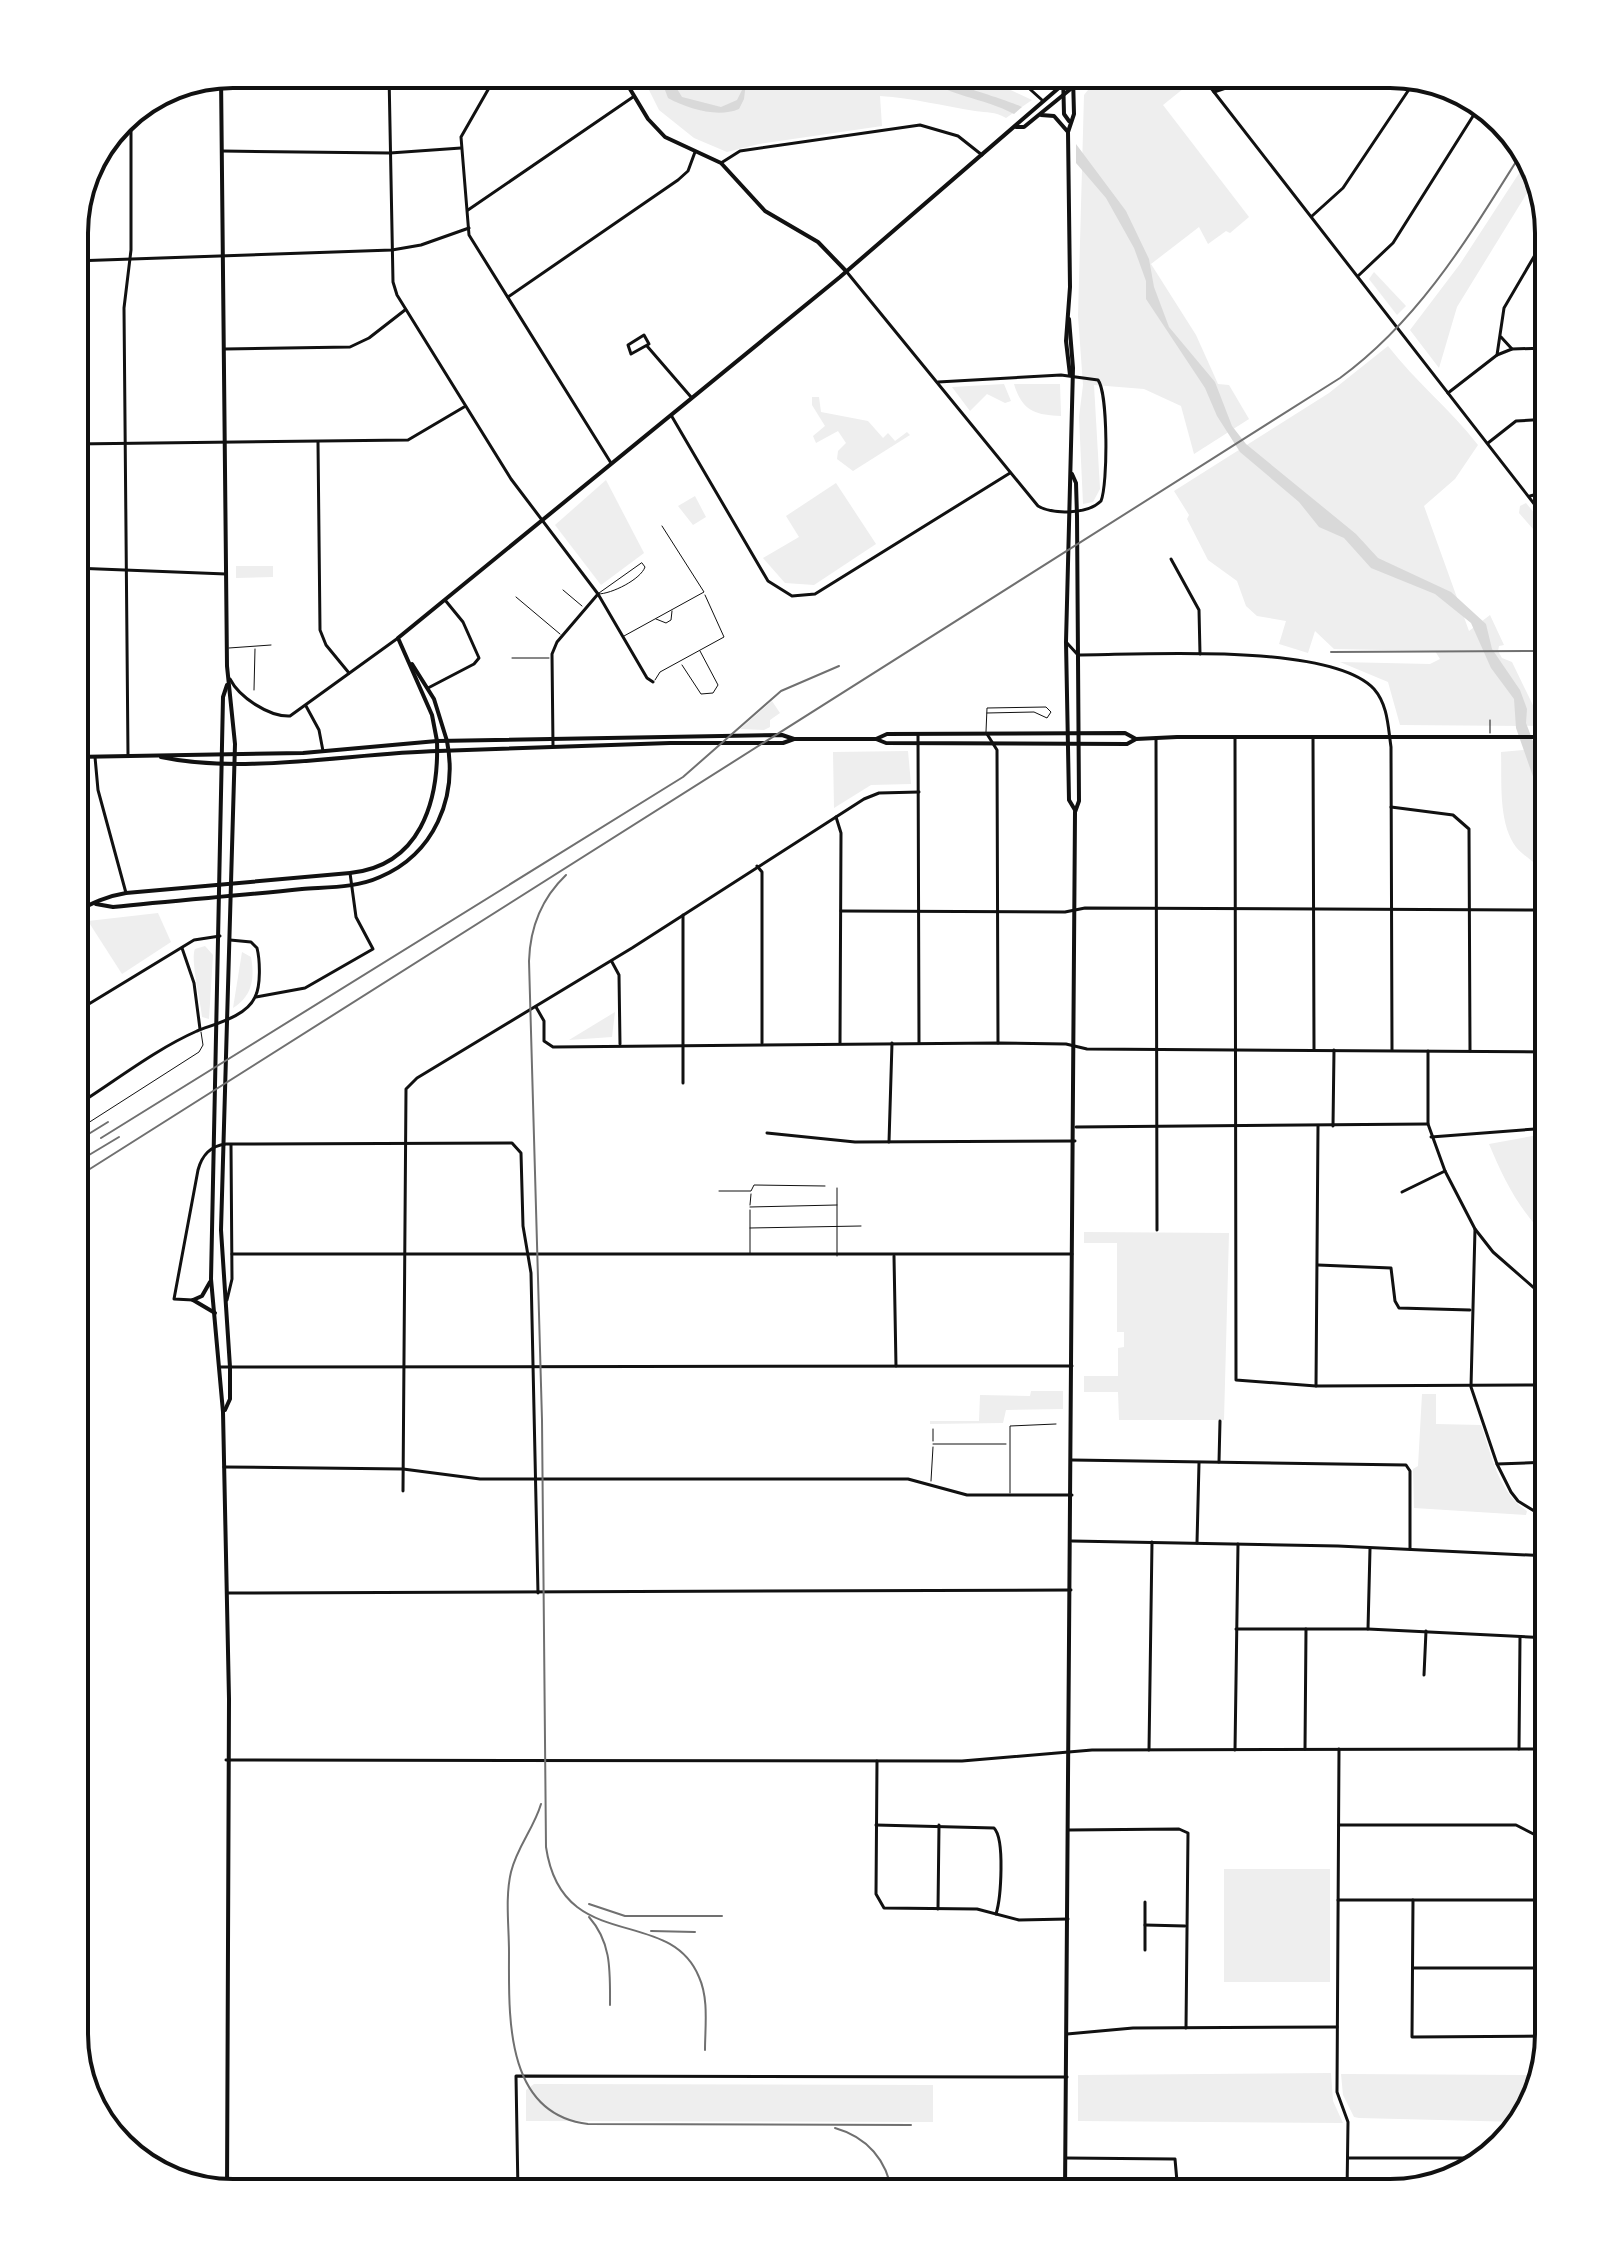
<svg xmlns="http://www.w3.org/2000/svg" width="1623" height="2267" font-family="'Sofia Sans Condensed',sans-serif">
	<rect width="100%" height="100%" fill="#fff"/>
	<g fill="#eee">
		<path d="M641,74H977L1032,100L1006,118C994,111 988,113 975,111C943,106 913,98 880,96L882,126L759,144L727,152L694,138L659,110Z"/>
		<polygon points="1101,74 1108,74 1119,87 1133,74 1190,74 1194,80 1163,105 1249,217 1230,233 1226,231 1208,244 1199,227 1151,264 1196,335 1218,384 1229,385 1249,419 1194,454 1181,406 1144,389 1094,385 1100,489 1093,502 1083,504 1079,417 1083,385 1078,316 1084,95"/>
		<polygon points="1529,158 1535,180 1457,307 1439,368 1410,330 1460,264"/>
		<polygon points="1374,272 1406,306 1397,315 1369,279"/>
		<path d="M1388,346C1415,381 1450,409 1478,445L1455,479L1424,506L1469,631L1490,615L1504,645L1499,646L1498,651L1502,658L1512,662L1543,726L1400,725L1388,682L1340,662L1430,664L1440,659L1435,651L1334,649L1315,631L1308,653L1279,644L1286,621L1257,616L1246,606L1237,581L1208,560L1187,519L1189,515L1174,491L1329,393Z"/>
		<polygon points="1004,384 1011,401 1005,403 987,394 970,411 952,387"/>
		<path d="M1014,384H1060L1061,416C1035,415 1022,411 1014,384Z"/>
		<polygon points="812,397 819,397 821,412 868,421 883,438 888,433 895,441 907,432 910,435 853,471 837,459 838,451 846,443 838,431 816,443 813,436 825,426 812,405"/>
		<polygon points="606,480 644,553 601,585 555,525"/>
		<polygon points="836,483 876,544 814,585 785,583 763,558 799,537 786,516"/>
		<polygon points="695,496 706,517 693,525 678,506"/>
		<polygon points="1526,503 1549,531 1549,547 1519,513 1520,506"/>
		<polygon points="236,566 273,566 273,577 236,578"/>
		<polygon points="772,701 780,713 770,720 770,727 764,730 740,729"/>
		<path d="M1547,748L1549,753V878C1540,864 1526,859 1516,847C1498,823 1502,781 1501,752Z"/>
		<polygon points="908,751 911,784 871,785 834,808 833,752"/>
		<polygon points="158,913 171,942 122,974 88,921"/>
		<path d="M205,946L213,955L209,1019L202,1017C201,1003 190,959 195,949Z"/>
		<path d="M242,952L251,957C255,979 252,996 233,1008Z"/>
		<polygon points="615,1012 612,1037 569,1040"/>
		<path d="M1549,1096V1239C1520,1212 1504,1180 1489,1144L1538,1135Z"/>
		<polygon points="1084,1232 1229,1233 1224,1420 1119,1420 1118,1392 1084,1392 1084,1376 1118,1376 1118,1348 1124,1347 1124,1332 1117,1332 1117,1243 1084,1243"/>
		<polygon points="1031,1391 1063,1391 1063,1409 1006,1410 1003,1423 930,1424 930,1421 979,1421 980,1395 1030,1396"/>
		<path d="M1422,1394H1436V1424L1481,1425C1492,1456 1498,1492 1527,1511L1526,1515L1414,1508L1413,1469L1418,1466Z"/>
		<rect x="1224" y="1869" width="106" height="113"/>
		<polygon points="1331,2073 1333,2101 1343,2123 1078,2121 1078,2075"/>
		<polygon points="1341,2074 1345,2074 1538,2075 1528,2114 1520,2122 1359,2118 1354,2117 1343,2095"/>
		<polygon points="534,2084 933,2085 933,2122 526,2121 526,2090"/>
	</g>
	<g fill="#d9d9d9">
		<path d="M659,74H668L682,97L721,107L737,100L742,90L741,74H747L744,99L739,109C718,118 688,109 668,98Z"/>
		<path d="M919,74C925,74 1016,103 1022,107L1014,114C982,97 948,97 919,74Z"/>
		<polygon points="1076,144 1126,211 1149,259 1154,287 1169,327 1215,382 1232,426 1246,444 1356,534 1378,558 1451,592 1486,624 1492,649 1520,690 1527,709 1526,723 1549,783 1549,822 1516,728 1514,699 1491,668 1471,623 1435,594 1371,568 1344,538 1319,527 1299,502 1240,452 1217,416 1205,388 1146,299 1146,281 1134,248 1106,198 1076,163"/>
	</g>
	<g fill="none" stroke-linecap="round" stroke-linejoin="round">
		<g stroke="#111" stroke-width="1">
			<path d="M642,563L645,567C641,579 612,594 598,594Z"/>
			<polyline points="563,590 582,606"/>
			<polyline points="516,597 560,634"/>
			<polyline points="656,619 666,623 671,620 672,611"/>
			<polyline points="624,636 704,592 662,526"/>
			<polyline points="229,648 271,645"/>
			<polyline points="512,658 549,658"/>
			<polyline points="682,665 701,694 713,693 718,685 700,651"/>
			<polyline points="655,680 660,672 724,637 705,595"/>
			<polyline points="254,690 255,649"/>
			<polyline points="1490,720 1490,733"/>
			<polyline points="986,732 987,708 1046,707 1051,712 1047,718 1034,712 987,713"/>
			<polyline points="74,1132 199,1052 203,1045 201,1032"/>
			<polyline points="719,1191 751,1191 754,1185 825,1186"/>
			<polyline points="750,1205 751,1194"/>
			<polyline points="750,1207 837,1205"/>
			<polyline points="750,1228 861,1226"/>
			<polyline points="750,1253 750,1210"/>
			<polyline points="837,1256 837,1188"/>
			<polyline points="933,1429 933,1441"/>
			<polyline points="933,1444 1006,1444"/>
			<polyline points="931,1481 933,1447"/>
			<polyline points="1010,1493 1010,1426 1056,1424"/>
		</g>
		<g stroke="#111" stroke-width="3">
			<polyline points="389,74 393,282 397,295 511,479 598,594 647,678 653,682"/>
			<polyline points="497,74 461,137 469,235 611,463"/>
			<polyline points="1002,74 1022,82 1042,100"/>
			<polyline points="1200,74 1549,523"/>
			<polyline points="1214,92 1241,83 1397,82 1411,85"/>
			<polyline points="222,151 390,153 461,148"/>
			<polyline points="721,163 740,151 920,125 958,136 982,155"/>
			<polyline points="468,210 633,97"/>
			<polyline points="1312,216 1343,188 1416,79"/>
			<polyline points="74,261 392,250 421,245 469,228"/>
			<polyline points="1358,276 1393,243 1480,105"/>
			<polyline points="508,297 678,180 688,171 695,152"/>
			<polygon points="644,335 649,344 631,354 628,345"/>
			<polyline points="1501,337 1512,349"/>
			<polyline points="647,346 691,397"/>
			<polyline points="225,349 350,347 369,338 405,310"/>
			<polyline points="1497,355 1504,308 1549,231"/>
			<polyline points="1448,393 1497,355 1512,349 1549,348"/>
			<polyline points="671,415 768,581 792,596 815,594 1010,473"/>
			<polyline points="318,442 320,630 326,645 349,673"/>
			<polyline points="1488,443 1516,421 1549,419"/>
			<polyline points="74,444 408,440 464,407"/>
			<polyline points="1530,496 1549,491"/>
			<polyline points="1171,559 1199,610 1200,654"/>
			<polyline points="74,568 226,574"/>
			<path d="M1067,643L1078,655C1142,655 1330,642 1374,689C1388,705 1388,727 1391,747L1392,1050"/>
			<polyline points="428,688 474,664 479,658 463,622 445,600"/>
			<polyline points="306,706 319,730 323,751"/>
			<polyline points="987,734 997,750 998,1043"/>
			<polyline points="918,735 919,1043"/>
			<polyline points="1235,737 1236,1380 1316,1386 1549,1385"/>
			<polyline points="1313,737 1314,1049"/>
			<polyline points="1156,738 1157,1230"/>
			<polyline points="553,746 552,654 557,642 598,594"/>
			<polyline points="128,755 124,308 131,250 131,112"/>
			<polyline points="95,757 98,790 126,893"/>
			<polyline points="1391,807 1453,815 1469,829 1470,1051"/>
			<polyline points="836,817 841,833 840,1043"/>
			<polyline points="757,866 762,872 762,1043"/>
			<polyline points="841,911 1065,912 1085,908 1549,910"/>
			<polyline points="182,948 194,983 200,1029"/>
			<polyline points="612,962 619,975 620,1044"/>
			<polyline points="256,997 305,988 373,949 356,917 350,873"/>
			<polyline points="536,1007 544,1021 544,1041 553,1047 998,1043 1066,1044 1087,1049 1549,1052"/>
			<polyline points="74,1013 194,940 220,936"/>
			<polyline points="1428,1051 1428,1124 1445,1171 1475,1229 1493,1252 1549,1301"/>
			<polyline points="1540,1052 1542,983"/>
			<polyline points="683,1083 683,915"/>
			<path d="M74,1107C114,1082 154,1050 197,1031C214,1024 246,1017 255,997C261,986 260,960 257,948L251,942L230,940"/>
			<polyline points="1333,1126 1334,1050"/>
			<polyline points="1076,1127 1428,1124"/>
			<polyline points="767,1133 855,1142 1075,1141"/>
			<polyline points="1431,1137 1535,1129"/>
			<polyline points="889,1142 892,1043"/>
			<polyline points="1402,1192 1445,1171"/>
			<polyline points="1475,1229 1471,1387 1497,1464 1511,1492 1518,1501 1549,1520"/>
			<polyline points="232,1254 1072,1254"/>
			<polyline points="894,1256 896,1366"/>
			<polyline points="1318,1265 1391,1268 1395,1301 1399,1308 1470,1310"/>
			<path d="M193,1300L174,1299L198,1170C202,1155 210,1146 226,1144L512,1143L521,1153L523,1226L531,1273L538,1593"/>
			<polyline points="227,1300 232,1279 231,1145"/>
			<polyline points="221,1367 1072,1366"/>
			<polyline points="1316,1386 1318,1126"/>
			<polyline points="1072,1460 1406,1465 1410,1471 1410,1549"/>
			<polyline points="1219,1462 1220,1421"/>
			<polyline points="1497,1464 1549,1462"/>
			<polyline points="224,1467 403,1469 480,1479 908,1479 967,1495 1072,1495"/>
			<polyline points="403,1491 406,1089 417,1078 632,948 864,799 879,793 919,792"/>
			<polyline points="1072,1541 1338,1546 1549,1556"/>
			<polyline points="1197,1543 1199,1463"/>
			<polyline points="227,1593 1071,1590"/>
			<polyline points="1236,1629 1368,1629 1549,1638"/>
			<polyline points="1368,1629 1370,1549"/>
			<polyline points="1424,1675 1426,1631"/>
			<polyline points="1305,1749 1306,1629"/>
			<polyline points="1339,1749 1337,2092 1348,2122 1347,2193"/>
			<polyline points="1519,1749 1520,1637"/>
			<polyline points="1149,1750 1152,1542"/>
			<polyline points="1235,1750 1238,1544"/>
			<polyline points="877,1761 876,1894 884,1908 977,1909 1019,1920 1068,1919"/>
			<path d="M876,1825L994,1828C1005,1839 1001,1898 996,1914"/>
			<polyline points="1339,1825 1516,1825 1549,1842"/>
			<polyline points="1069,1830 1179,1829 1188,1833 1186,2028"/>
			<polyline points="1338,1900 1549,1900"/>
			<polyline points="1413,1900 1412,2037 1549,2036"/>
			<polyline points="938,1909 939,1825"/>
			<polyline points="1145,1925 1185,1926"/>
			<polyline points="1145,1950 1145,1902"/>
			<polyline points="1413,1968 1549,1968"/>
			<polyline points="1067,2034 1133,2028 1337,2027"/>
			<polyline points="1066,2158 1175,2159 1178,2193"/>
			<polyline points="1348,2158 1483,2158"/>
			<polyline points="518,2193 516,2076 1067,2077"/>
		</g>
		<g stroke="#111" stroke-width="3">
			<path d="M846,271L1038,506C1054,515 1088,514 1101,501C1108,484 1108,393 1098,380L1061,375L938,382"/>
			<path d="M230,679C239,697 269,717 290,716L398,638"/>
			<polyline points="226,1760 962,1761 1092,1750 1549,1749"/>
		</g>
		<g stroke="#111" stroke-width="4">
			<polyline points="621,74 648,119 665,137 721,163 765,211 818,242 846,271"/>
			<polyline points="1063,74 1064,114 1069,121"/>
			<polyline points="221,76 227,666 235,744 221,1230 230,1367 230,1399 225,1410"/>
			<polyline points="1041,115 1054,116 1068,132"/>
			<polyline points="1016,127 1024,127 1089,74"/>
			<polyline points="1069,319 1073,368 1066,642 1069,800 1075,810"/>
			<polyline points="1070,375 1066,341 1070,287 1068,132 1074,114 1073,77"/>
			<polyline points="412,664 434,699 447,741"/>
			<polyline points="74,757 303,753 437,741 432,715 398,638 840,277 1075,74"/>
			<path d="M161,757C245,775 352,753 438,751"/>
			<polyline points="193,1300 202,1296 210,1282"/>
			<polyline points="193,1300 215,1313"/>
			<polyline points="227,2193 229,1699 223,1412 211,1279 223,697 227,685"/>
			<polyline points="1065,2193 1075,812 1079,801 1077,516 1076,483 1072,474"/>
		</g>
		<g stroke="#111" stroke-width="4">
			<polyline points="876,739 887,734 1125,733 1136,739"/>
			<polyline points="438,751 670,743 783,743 794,739"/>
			<path d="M96,904L113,907C175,900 239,896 302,889C327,887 356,888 380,877C434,854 458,798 447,741"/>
			<path d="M74,913C92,903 107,896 126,893L350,873C420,866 439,802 437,741L782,735L794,739H876L886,743L1127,744L1136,739L1177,737H1549"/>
		</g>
		<g stroke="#707070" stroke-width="2">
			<polyline points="1331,652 1549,651"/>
			<path d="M566,875C542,898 530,928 529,961L542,1420L546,1847C562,1956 669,1904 699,1977C709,1999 705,2027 705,2050"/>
			<polyline points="101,1138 683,777 781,691 839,666"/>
			<polyline points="74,1143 108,1122"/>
			<polyline points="74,1164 119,1137"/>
			<path d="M74,1179L1340,378C1422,318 1471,233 1524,149"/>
			<path d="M541,1804C534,1828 517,1847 511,1872C505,1897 509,1926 509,1952C509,2015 504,2114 588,2124L911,2125"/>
			<polyline points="589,1904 625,1916 722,1916"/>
			<path d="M589,1917C612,1943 610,1972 610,2005"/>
			<polyline points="651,1931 695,1932"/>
			<path d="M835,2128C867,2137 887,2160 892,2193"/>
		</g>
	</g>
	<path d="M0 0H1623V2267H0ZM233 88H1390A145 145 0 0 1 1535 233V2034A145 145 0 0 1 1390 2179H233A145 145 0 0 1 88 2034V233A145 145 0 0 1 233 88Z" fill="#fff" fill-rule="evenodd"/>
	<path fill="none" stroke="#111" stroke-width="4" d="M233 88H1390A145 145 0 0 1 1535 233V2034A145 145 0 0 1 1390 2179H233A145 145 0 0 1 88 2034V233A145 145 0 0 1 233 88Z"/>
</svg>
